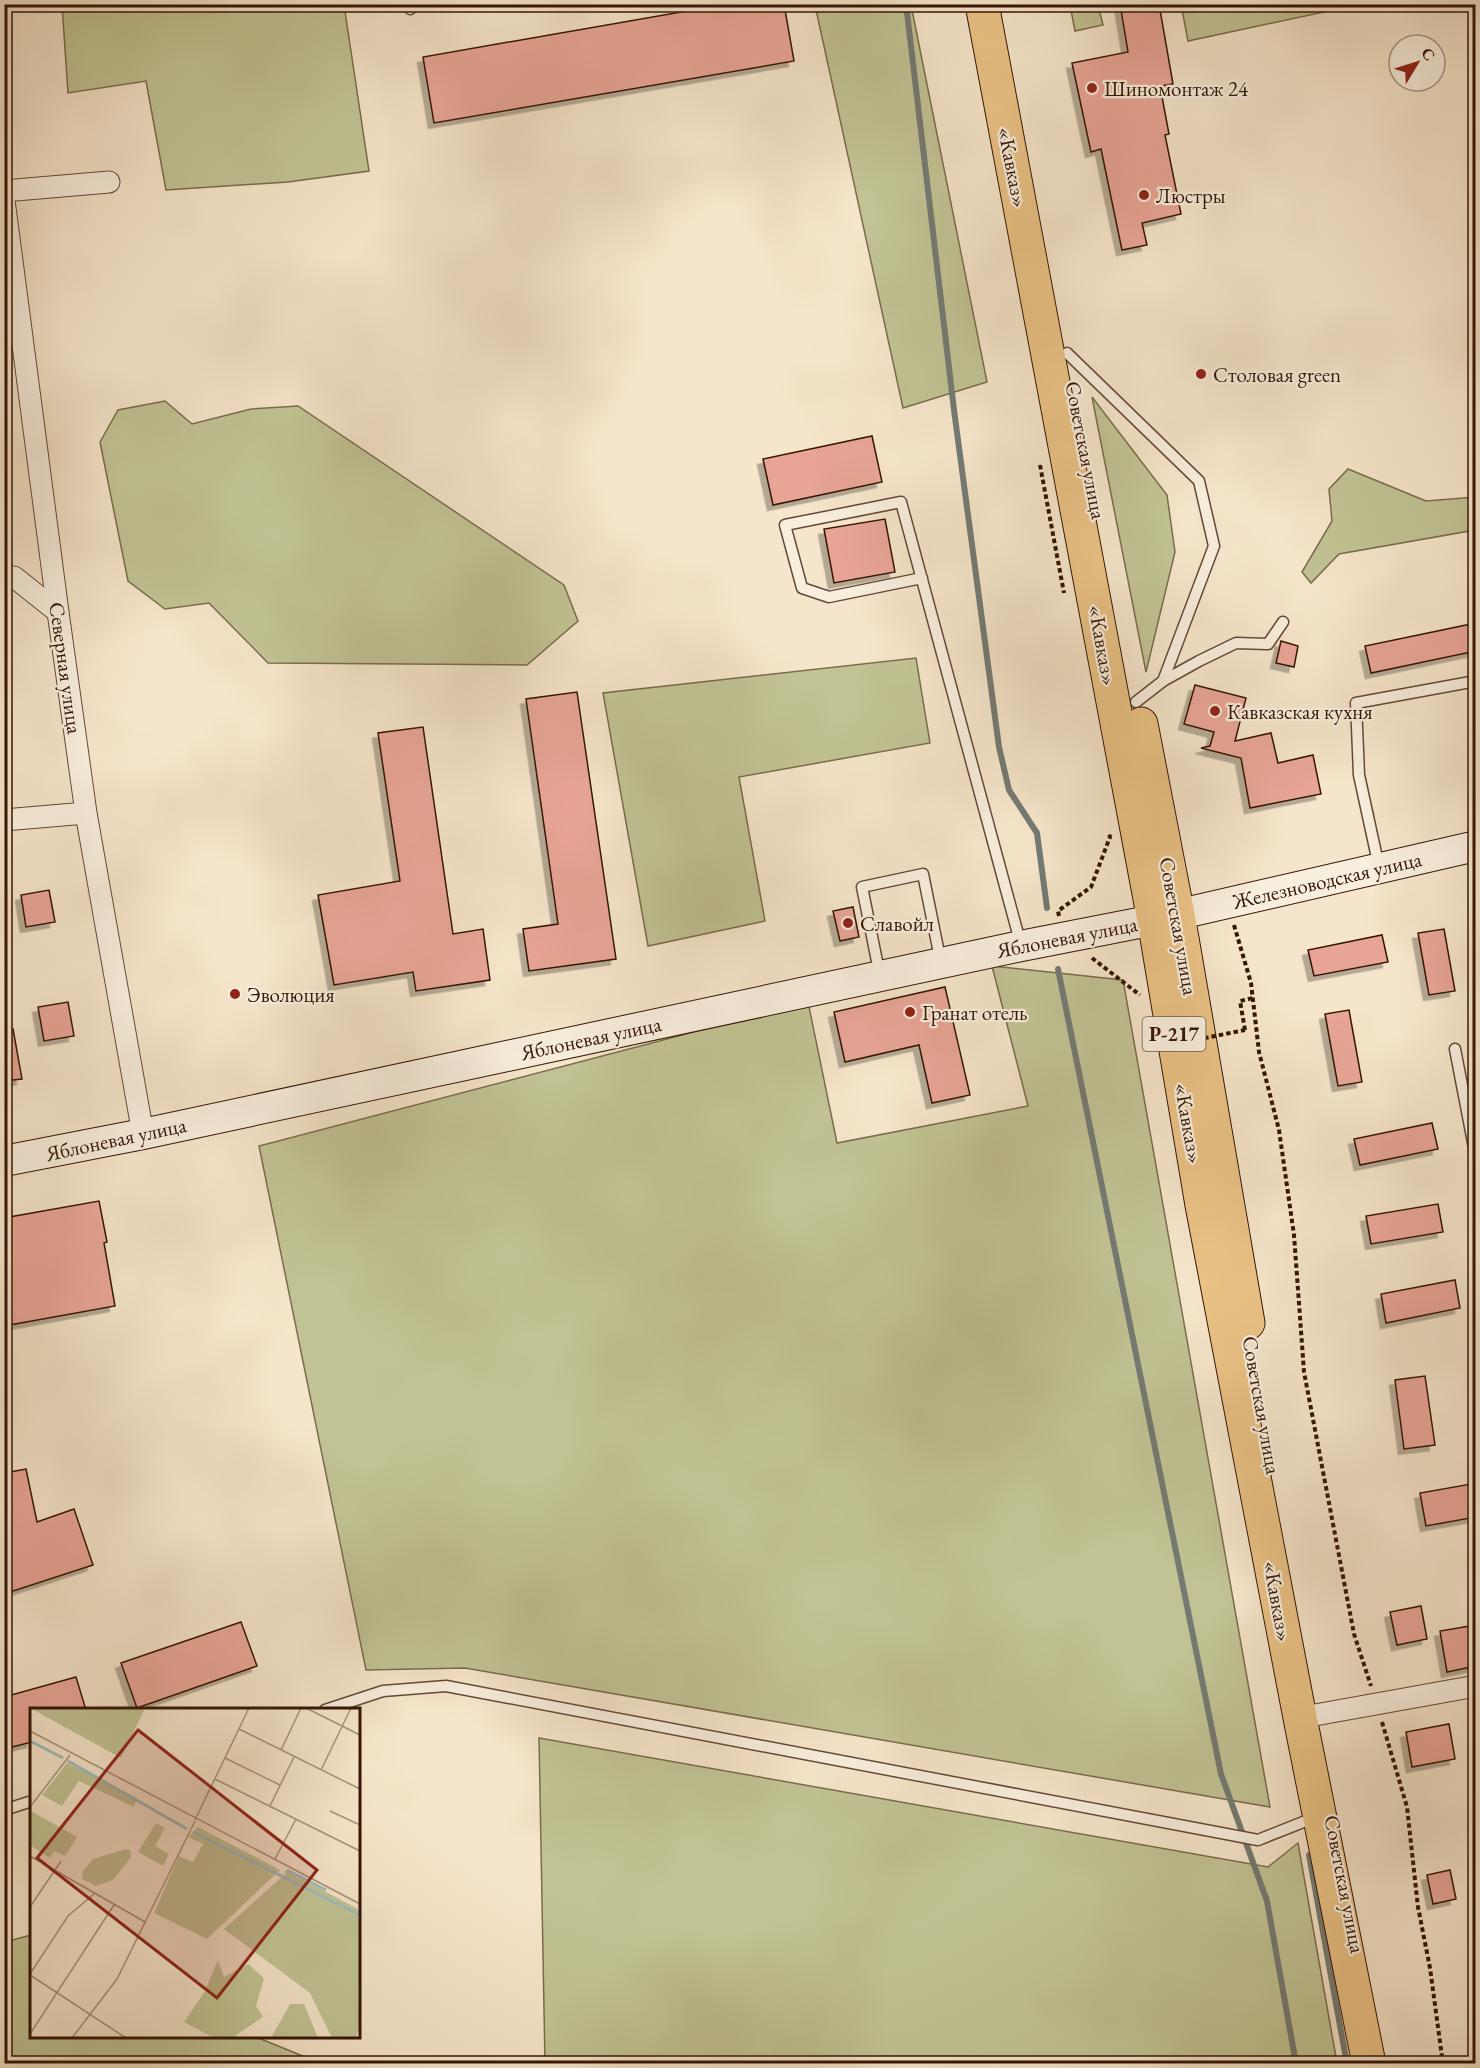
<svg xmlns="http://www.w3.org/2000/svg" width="1480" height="2068" font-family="'EB Garamond',serif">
	<defs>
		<filter id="shadow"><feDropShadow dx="-5.5" dy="5.5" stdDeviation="0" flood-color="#0004"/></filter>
	</defs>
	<rect width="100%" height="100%" fill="#f5e5ca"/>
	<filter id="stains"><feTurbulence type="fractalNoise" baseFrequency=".00333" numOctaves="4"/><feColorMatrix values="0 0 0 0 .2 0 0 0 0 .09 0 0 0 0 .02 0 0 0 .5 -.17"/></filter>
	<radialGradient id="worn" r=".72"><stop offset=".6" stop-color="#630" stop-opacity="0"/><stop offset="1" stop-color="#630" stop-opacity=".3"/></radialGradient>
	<g fill="#c1c394" stroke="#7a6c4c" stroke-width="1.5">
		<polygon points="1181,4 1357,4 1357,5 1188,41"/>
		<polygon points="62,5 344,5 369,171 288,182 166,190 146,81 68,93"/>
		<polygon points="815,5 911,5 987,382 903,408"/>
		<polygon points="1070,5 1098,5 1103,25 1075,31"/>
		<polygon points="1092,397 1167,495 1175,552 1146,672"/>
		<polygon points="165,401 192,424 251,409 298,406 564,585 578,621 527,665 268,663 209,603 165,609 128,581 100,442 118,410"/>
		<polygon points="1348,469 1426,501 1475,497 1475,530 1339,554 1311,583 1302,572 1332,521 1329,489"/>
		<polygon points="916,658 930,743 739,777 765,921 648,946 603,693"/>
		<polygon points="992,966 1123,980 1270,1807 465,1668 366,1670 259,1146 808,1002 837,1143 1028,1106"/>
		<polygon points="539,1738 1268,1867 1298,1843 1337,2063 545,2063"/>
		<polygon points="31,1935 32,2036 256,2037 320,2063 5,2063 5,1942"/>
	</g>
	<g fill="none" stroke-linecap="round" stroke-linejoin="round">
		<g stroke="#747a73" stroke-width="6">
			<polyline points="906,4 954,410 999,747 1009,790 1037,833 1047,908"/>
			<polyline points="1058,969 1221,1774 1267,1901 1296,2064"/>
			<polyline points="1309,1855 1347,2064"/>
		</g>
	</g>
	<g fill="#e8a596" stroke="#341505" stroke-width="1.5" filter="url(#shadow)">
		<polygon points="727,4 784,4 794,61 434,123 423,57"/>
		<polygon points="1120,4 1159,4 1173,84 1160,86 1169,134 1165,135 1181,214 1142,223 1147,245 1122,250 1101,149 1091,152 1072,63 1128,52"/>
		<polygon points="872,436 882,482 773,505 763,459"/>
		<polygon points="885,519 895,572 834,583 824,529"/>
		<polygon points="1476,623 1476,651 1371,673 1365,646"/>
		<polygon points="1281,641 1298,646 1294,667 1276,663"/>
		<polygon points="1195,685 1246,698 1235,741 1271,733 1278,763 1313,755 1321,794 1250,808 1241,758 1201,748 1210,746 1214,732 1184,724"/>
		<polygon points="577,692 616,959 529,971 523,929 558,924 526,699"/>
		<polygon points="423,727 453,934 483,929 490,980 416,991 413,972 334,985 318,895 400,881 378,733"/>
		<polygon points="49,890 55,922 26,927 21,895"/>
		<polygon points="853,907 859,937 840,941 833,911"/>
		<polygon points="1444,929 1455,991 1429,995 1418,933"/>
		<polygon points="1382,935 1388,962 1314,976 1308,950"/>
		<polygon points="945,987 970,1095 932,1103 919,1045 845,1062 834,1012"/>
		<polygon points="68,1002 74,1036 44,1041 38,1007"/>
		<polygon points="1349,1010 1362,1082 1338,1086 1325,1014"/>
		<polygon points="13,1029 22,1079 4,1081 4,1030"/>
		<polygon points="1432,1123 1438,1149 1360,1165 1354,1139"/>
		<polygon points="99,1201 107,1242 104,1243 115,1306 4,1326 4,1218"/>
		<polygon points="1438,1204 1443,1232 1371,1244 1366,1216"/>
		<polygon points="1455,1280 1460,1308 1386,1323 1381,1294"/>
		<polygon points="1425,1376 1435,1445 1404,1449 1395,1380"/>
		<polygon points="26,1469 37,1522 74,1509 93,1565 4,1594 4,1473"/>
		<polygon points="1471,1484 1476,1517 1426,1526 1420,1493"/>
		<polygon points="1421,1606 1427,1639 1397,1645 1390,1612"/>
		<polygon points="241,1622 257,1666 137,1708 121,1663"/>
		<polygon points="1476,1625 1476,1666 1447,1672 1440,1631"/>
		<polygon points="76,1677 86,1710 32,1710 32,1742 4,1749 4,1697"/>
		<polygon points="1449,1724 1455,1759 1412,1767 1406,1732"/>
		<polygon points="1450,1870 1456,1899 1433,1904 1427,1875"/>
	</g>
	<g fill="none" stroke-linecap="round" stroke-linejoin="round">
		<g stroke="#644936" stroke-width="13">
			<g id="lane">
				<polyline points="410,9 411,4"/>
				<polyline points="1067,353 1199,481 1214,546 1163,681 1136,702"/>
				<polyline points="922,578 829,597 802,588 785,525 901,502 1021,945"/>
				<polyline points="1163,681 1199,661 1236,643 1268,644 1283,622"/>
				<polyline points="1379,867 1359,775 1356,703 1476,681"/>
				<polyline points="880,976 862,887 923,874 941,963"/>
				<polyline points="1455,1049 1476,1158"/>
				<polyline points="325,1710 383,1691 446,1686 1258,1840 1316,1817"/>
				<polyline points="4,1810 32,1801"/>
			</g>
		</g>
		<g stroke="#644936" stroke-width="23">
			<g id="street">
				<polyline points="4,191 109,182"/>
				<polyline points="4,200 58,612 86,813 143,1134"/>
				<polyline points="4,577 14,577 58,612"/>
				<polyline points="4,820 86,813"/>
				<polyline points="1315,1715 1476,1686"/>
			</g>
		</g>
		<g stroke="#341505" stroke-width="32">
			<polyline id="secondary" points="4,1161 143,1134 1021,946 1154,920 1476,846"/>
		</g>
		<g stroke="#341505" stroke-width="35">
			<g id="highway">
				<polyline points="982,4 1154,920 1202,1205 1301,1723 1369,2064"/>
				<polyline points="1141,724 1178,915 1248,1323"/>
			</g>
		</g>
		<g stroke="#341505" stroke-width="4" stroke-dasharray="4.5 3" stroke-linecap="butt">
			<polyline points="1040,465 1064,593"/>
			<polyline points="1059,916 1058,911 1091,887 1110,837 1109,833"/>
			<polyline points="1234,925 1251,983 1259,1052 1279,1130 1294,1235 1304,1372 1354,1634 1371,1686"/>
			<polyline points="1092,958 1140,995"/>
			<polyline points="1245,1030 1240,1001 1253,998"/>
			<polyline points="1382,1722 1407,1807 1418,1907 1430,1968 1443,2064"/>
		</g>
		<use href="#lane" stroke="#f8eedd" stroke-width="10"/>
		<use href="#street" stroke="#f8eedd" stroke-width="21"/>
		<use href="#secondary" stroke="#f8eedd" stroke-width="30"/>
		<use href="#highway" stroke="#eac285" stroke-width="33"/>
		<polyline stroke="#341505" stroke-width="4" stroke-dasharray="4.5 3" stroke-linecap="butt" points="1160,1047 1245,1030"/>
	</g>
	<g fill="#8f2418" stroke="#f8eedd" stroke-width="2">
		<circle cx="1092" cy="88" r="6"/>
		<circle cx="1144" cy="195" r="6"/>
		<circle cx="1201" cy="374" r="6"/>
		<circle cx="1215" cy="711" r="6"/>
		<circle cx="848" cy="923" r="6"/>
		<circle cx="235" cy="994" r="6"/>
		<circle cx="910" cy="1012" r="6"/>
	</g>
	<g text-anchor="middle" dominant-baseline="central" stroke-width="4.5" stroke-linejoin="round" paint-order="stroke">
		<rect fill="#f8eedd" stroke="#6f5646" stroke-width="1.5" x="1142.5" y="1017" width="63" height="34" rx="4.5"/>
		<g font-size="20" font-weight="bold" fill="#341505">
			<text x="1174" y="1034">Р-217</text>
		</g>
		<g font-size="21" fill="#341505" stroke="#f8eedd" text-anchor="start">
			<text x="1104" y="88">Шиномонтаж 24</text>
			<text x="1156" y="195">Люстры</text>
			<text x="1213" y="374">Столовая green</text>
			<text x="1227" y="711">Кавказская кухня</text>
			<text x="860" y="923">Славойл</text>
			<text x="247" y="994">Эволюция</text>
			<text x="922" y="1012">Гранат отель</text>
		</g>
		<g font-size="21" fill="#341505" stroke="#f8eedd">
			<text transform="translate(1013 167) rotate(79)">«Кавказ»</text>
			<text transform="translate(1086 450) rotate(79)">Советская улица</text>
			<text transform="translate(1103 645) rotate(80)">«Кавказ»</text>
			<text transform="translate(66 668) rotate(82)">Северная улица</text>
			<text transform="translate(1327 880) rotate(-13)">Железноводская улица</text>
			<text transform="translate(1179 926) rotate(80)">Советская улица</text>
			<text transform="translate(1067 937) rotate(-11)">Яблоневая улица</text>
			<text transform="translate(591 1038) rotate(-12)">Яблоневая улица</text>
			<text transform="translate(1189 1123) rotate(80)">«Кавказ»</text>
			<text transform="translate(116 1139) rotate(-12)">Яблоневая улица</text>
			<text transform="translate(1262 1405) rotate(80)">Советская улица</text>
			<text transform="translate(1278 1601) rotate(80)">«Кавказ»</text>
			<text transform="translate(1345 1884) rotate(79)">Советская улица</text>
		</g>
	</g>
	<g transform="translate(30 1708)">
		<rect width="330" height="330" fill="#f5e5ca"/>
		<path d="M0,0H115L91,50ZM37,55L107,90L104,99L49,73L32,98L12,87ZM1,103L47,129L35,148L24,143L20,150L0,137ZM126,115L135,120L125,138L139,146L133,158L108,144ZM168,119L250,162L177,231L124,205L149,148L163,154L173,136L158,129ZM96,141L100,142L101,149L83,172L66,178L52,171L53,163L63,151ZM255,162L330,202V318L326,330H302L280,285L194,221L255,166ZM188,252L194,269L218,256L234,270L226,298L233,309L202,330H184L154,314L174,285ZM260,296H274L288,330H241Z" fill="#c1c394"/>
		<path fill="none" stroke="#9ebdbd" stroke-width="3" d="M0,33L33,50M38,53L157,121M163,124L330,207M257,162L296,182"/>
		<path fill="none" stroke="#a8927b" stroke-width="1.5" d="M276,0L330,27M209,21L330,81M0,23L330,196M251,42L271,0M195,50L250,77M291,62L321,0M185,71L330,143M240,98L264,49M0,99L40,47M300,103L330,117M165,112L219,0M0,148L115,214M245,151L266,111M0,199L31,153M0,266L38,208L64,186M0,267L96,330M0,326L84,197M42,330L87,271L165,113"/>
		<path fill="#8f2418" fill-opacity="0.15" stroke="#8f2418" stroke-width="3" d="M108,22L287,162L187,290L7,150Z"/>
		<rect width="330" height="330" fill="none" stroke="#341505" stroke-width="3"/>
	</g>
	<rect width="1480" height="2068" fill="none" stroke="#f5e5ca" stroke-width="24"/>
	<rect x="6" y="6" width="1468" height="2056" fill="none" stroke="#341505" stroke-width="3"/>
	<rect x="12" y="12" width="1456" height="2044" fill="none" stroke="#341505" stroke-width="1.5"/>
	<g transform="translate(1417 63) rotate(52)"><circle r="28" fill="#f8eedd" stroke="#aa9787" stroke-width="1.5"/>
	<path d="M0-4.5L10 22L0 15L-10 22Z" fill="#8f2418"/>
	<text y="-9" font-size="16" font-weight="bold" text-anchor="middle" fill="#341505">С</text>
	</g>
	<rect width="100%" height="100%" filter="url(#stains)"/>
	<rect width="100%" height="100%" fill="url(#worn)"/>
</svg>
